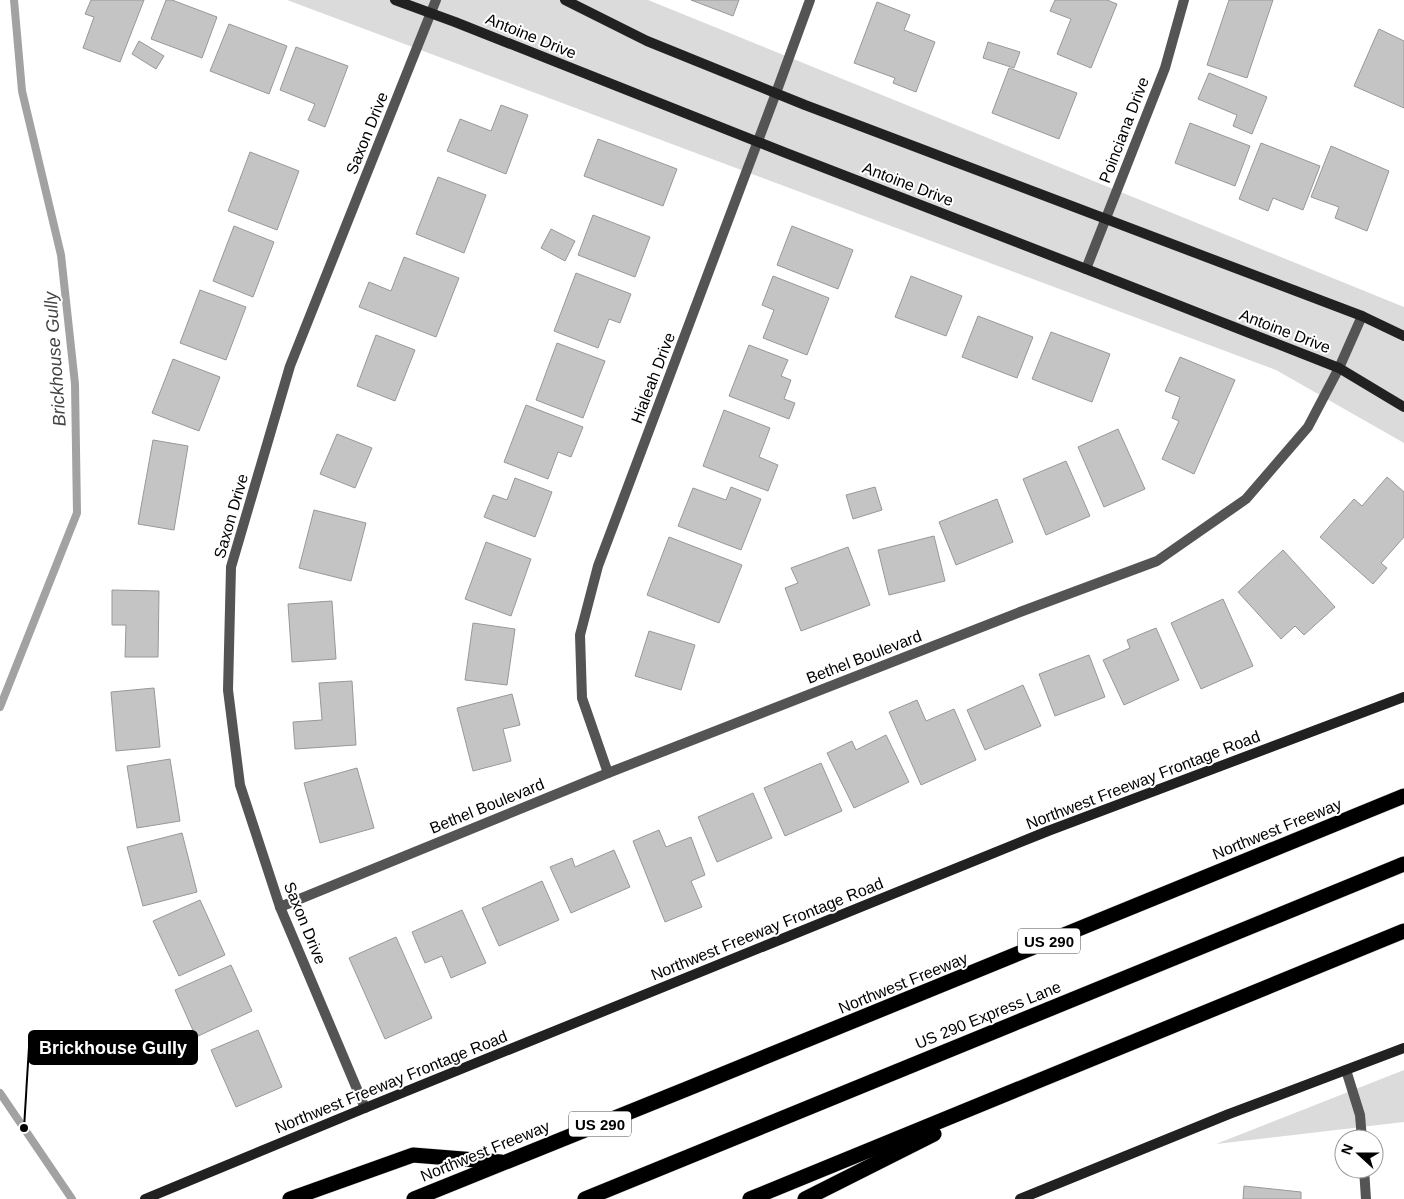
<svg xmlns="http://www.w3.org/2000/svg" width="1404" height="1199" font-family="Arial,sans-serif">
	<rect width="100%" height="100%" fill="#fff"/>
	<g fill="#dbdbdb">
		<polygon points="287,0 648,0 1404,307 1404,443 1276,370"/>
		<polygon points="1404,1070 1404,1122 1216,1144"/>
	</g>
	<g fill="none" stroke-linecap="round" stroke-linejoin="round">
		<g stroke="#a2a2a2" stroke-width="8">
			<polyline points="0,707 77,513 75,384 61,255 22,91 14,0"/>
			<polyline points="0,1093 72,1199"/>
		</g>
	</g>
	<g fill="#c4c4c4" stroke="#989898">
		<polygon points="91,0 144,0 120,62 83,48 94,17 85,14"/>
		<polygon points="166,0 172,0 217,17 202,58 151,39"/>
		<polygon points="691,0 739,0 733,16"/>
		<polygon points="1055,0 1107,0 1117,4 1091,68 1057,54 1071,19 1050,11"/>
		<polygon points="1229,0 1273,0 1247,78 1207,65"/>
		<polygon points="877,2 910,15 904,30 935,42 916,92 893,83 895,78 854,63"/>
		<polygon points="229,24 287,46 269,94 210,71"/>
		<polygon points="1379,29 1404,41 1404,108 1354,86"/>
		<polygon points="139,41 164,56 156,69 132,54"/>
		<polygon points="988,42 1020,52 1014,68 983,58"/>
		<polygon points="296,47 348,66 325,127 308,120 315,104 280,90"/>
		<polygon points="1009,68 1077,93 1059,139 992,113"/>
		<polygon points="1209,73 1267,97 1252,134 1233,126 1237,115 1198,99"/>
		<polygon points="501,105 528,115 506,174 447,151 460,119 491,131"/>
		<polygon points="1190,123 1250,146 1235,186 1175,163"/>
		<polygon points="598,139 677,169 663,206 584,176"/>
		<polygon points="1261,143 1320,166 1303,210 1273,198 1268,211 1239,199"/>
		<polygon points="1331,146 1389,171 1367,231 1335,218 1339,207 1311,197"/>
		<polygon points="250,152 299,171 277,230 228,211"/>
		<polygon points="438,177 486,195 464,253 416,234"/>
		<polygon points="593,215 650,237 635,277 578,255"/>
		<polygon points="234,226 274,242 253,297 213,281"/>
		<polygon points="792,226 853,250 838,289 777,265"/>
		<polygon points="551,229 575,241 565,261 541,248"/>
		<polygon points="404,257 459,278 436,337 359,307 369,282 391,291"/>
		<polygon points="576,273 631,294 620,323 609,319 598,348 554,331"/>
		<polygon points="773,276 829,298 807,355 763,338 774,310 762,305"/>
		<polygon points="911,276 962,296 946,336 895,317"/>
		<polygon points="200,290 246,307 226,360 180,343"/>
		<polygon points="978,316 1033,337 1017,378 962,357"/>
		<polygon points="1051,332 1110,354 1092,402 1032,379"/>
		<polygon points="376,335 415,350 395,401 357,386"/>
		<polygon points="557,343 605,361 583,418 536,400"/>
		<polygon points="749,345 788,360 781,376 791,380 784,399 795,403 789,419 729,396"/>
		<polygon points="1180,357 1235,380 1194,474 1162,459 1179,421 1172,418 1180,397 1165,391"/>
		<polygon points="173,359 220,377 199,431 152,413"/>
		<polygon points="526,405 583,427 571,457 558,452 548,479 504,462"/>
		<polygon points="724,410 770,428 759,457 778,465 768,491 703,466"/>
		<polygon points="1118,429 1145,489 1104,507 1078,447"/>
		<polygon points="337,434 372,448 355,488 320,474"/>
		<polygon points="153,440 188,446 174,530 138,524"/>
		<polygon points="1066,461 1090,516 1046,535 1023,479"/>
		<polygon points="1387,477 1404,492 1404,537 1381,563 1387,568 1373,584 1320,537 1354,499 1362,506"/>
		<polygon points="515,478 552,492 535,537 484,517 493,495 507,500"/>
		<polygon points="731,487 761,499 741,550 678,526 693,488 726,500"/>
		<polygon points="875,487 882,510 853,519 846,495"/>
		<polygon points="997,499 1013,542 956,565 939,522"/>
		<polygon points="314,510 366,523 351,581 299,568"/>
		<polygon points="934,536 945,581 889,595 878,550"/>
		<polygon points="669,537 742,565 719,623 647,595"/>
		<polygon points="486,542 531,559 511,616 465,599"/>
		<polygon points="848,547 870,605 801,631 785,588 798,583 791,568"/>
		<polygon points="1283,550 1335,607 1304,635 1295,626 1281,639 1238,592"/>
		<polygon points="112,590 159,591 158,657 125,657 126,625 112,625"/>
		<polygon points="1223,599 1253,666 1201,689 1171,623"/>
		<polygon points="332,601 336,659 292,662 288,604"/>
		<polygon points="473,623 515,629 507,685 465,680"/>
		<polygon points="1156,628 1179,680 1124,705 1103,660 1130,648 1127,640"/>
		<polygon points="649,631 695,645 681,690 635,676"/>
		<polygon points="1089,655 1105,697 1055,716 1039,674"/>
		<polygon points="352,681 356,745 295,749 293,722 322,720 319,683"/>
		<polygon points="1023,685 1041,726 985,750 967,710"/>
		<polygon points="154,688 160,747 116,751 111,692"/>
		<polygon points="512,694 520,725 503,729 511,761 473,771 457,708"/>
		<polygon points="917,700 926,721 954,709 976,760 921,785 889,712"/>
		<polygon points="886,735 909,782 854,808 827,753 852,741 856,750"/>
		<polygon points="170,759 180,821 137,828 127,766"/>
		<polygon points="821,763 842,811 785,836 764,788"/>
		<polygon points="357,768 374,828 320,843 304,783"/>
		<polygon points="753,793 772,838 717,862 698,817"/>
		<polygon points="659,830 666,847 691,837 705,875 691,881 702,907 665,922 633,841"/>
		<polygon points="182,833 197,892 143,906 127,847"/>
		<polygon points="614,850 630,887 571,913 550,867 572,858 575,867"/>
		<polygon points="542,881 559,920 499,946 482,908"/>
		<polygon points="200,900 225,955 179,976 153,921"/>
		<polygon points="462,910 486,963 451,978 442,956 425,963 412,932"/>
		<polygon points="396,937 432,1018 385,1039 349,958"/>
		<polygon points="231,965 252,1011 196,1037 175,990"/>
		<polygon points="258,1030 282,1087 236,1107 211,1050"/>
		<polygon points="1244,1186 1301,1192 1301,1199 1243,1199"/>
	</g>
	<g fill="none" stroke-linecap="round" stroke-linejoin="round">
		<g stroke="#dbdbdb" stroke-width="16">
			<g id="motorway">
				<polyline points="290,1199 413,1155 501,1162"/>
				<polyline points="414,1199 694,1086 1404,796"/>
				<polyline points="585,1199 1404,864"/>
				<polyline points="750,1199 1404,931"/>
				<polyline points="805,1199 934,1134"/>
			</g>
		</g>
		<g stroke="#545454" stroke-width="10">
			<polyline points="1086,269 1165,68 1184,0"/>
			<polyline points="608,773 582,698 580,635 598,566 776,93 810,0"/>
			<polyline points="280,907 608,773 1020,612 1157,561 1246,499 1308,427 1339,368 1362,316"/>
			<polyline points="1346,1070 1360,1115 1362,1139"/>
			<polyline points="365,1108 280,907 240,785 228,690 231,567 290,366 436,0"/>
			<polyline points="1364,1169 1366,1199"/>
		</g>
		<g stroke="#212121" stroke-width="10">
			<polyline points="395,0 455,22 786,153 1086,269 1339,368 1404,407"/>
			<polyline points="565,0 647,41 805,105 1362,316 1404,336"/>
			<polyline points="145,1199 365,1108 1048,831 1404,697"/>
			<polyline points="1020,1199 1229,1114 1404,1048"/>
		</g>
		<use href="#motorway" stroke="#000" stroke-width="15"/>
	</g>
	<g text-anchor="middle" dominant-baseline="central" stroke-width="4" stroke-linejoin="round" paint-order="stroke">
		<g fill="#fff" stroke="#4c4c4c" stroke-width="1">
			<rect x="1018" y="928.5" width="62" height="25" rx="4"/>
			<rect x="569" y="1111.5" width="62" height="25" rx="4"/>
		</g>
		<g font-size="15" font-weight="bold" fill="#000">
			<text x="1049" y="941">US 290</text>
			<text x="600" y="1124">US 290</text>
		</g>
		<g font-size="16" fill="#000" stroke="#fff">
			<text transform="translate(531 36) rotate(22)">Antoine Drive</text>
			<text transform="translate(1124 130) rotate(-69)">Poinciana Drive</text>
			<text transform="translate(367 133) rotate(-68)">Saxon Drive</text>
			<text transform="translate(908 184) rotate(21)">Antoine Drive</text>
			<text transform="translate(1285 331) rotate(21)">Antoine Drive</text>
			<text transform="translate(653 378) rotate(-69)">Hialeah Drive</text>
			<text transform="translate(231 516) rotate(-74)">Saxon Drive</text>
			<text transform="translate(864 657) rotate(-21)">Bethel Boulevard</text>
			<text transform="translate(1143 780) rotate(-21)">Northwest Freeway Frontage Road</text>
			<text transform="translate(487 806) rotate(-22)">Bethel Boulevard</text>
			<text transform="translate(1277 829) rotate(-22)">Northwest Freeway</text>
			<text transform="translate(305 923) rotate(68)">Saxon Drive</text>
			<text transform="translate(767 929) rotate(-22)">Northwest Freeway Frontage Road</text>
			<text transform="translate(903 983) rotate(-22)">Northwest Freeway</text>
			<text transform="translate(988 1015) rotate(-22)">US 290 Express Lane</text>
			<text transform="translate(391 1082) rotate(-22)">Northwest Freeway Frontage Road</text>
			<text transform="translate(485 1151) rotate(-22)">Northwest Freeway</text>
		</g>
		<g font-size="18" font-style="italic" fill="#434343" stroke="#fff">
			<text transform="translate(55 359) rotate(-94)">Brickhouse Gully</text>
		</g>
	</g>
	<path fill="none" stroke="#000" stroke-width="2" d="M24 1128L29 1047"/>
	<circle fill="#000" stroke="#fff" stroke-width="2" cx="24" cy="1128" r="5"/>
	<rect fill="#000" stroke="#000" stroke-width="2" x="29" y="1031" width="168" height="33" rx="5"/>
	<g font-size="18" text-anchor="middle" font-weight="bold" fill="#fff">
		<text x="113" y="1054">Brickhouse Gully</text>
	</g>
	<g transform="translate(1359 1154) rotate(291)"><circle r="24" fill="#ffffff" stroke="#999999"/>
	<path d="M0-4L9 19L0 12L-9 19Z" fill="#000000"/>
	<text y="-8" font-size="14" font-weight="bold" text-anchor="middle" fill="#000000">N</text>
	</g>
</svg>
